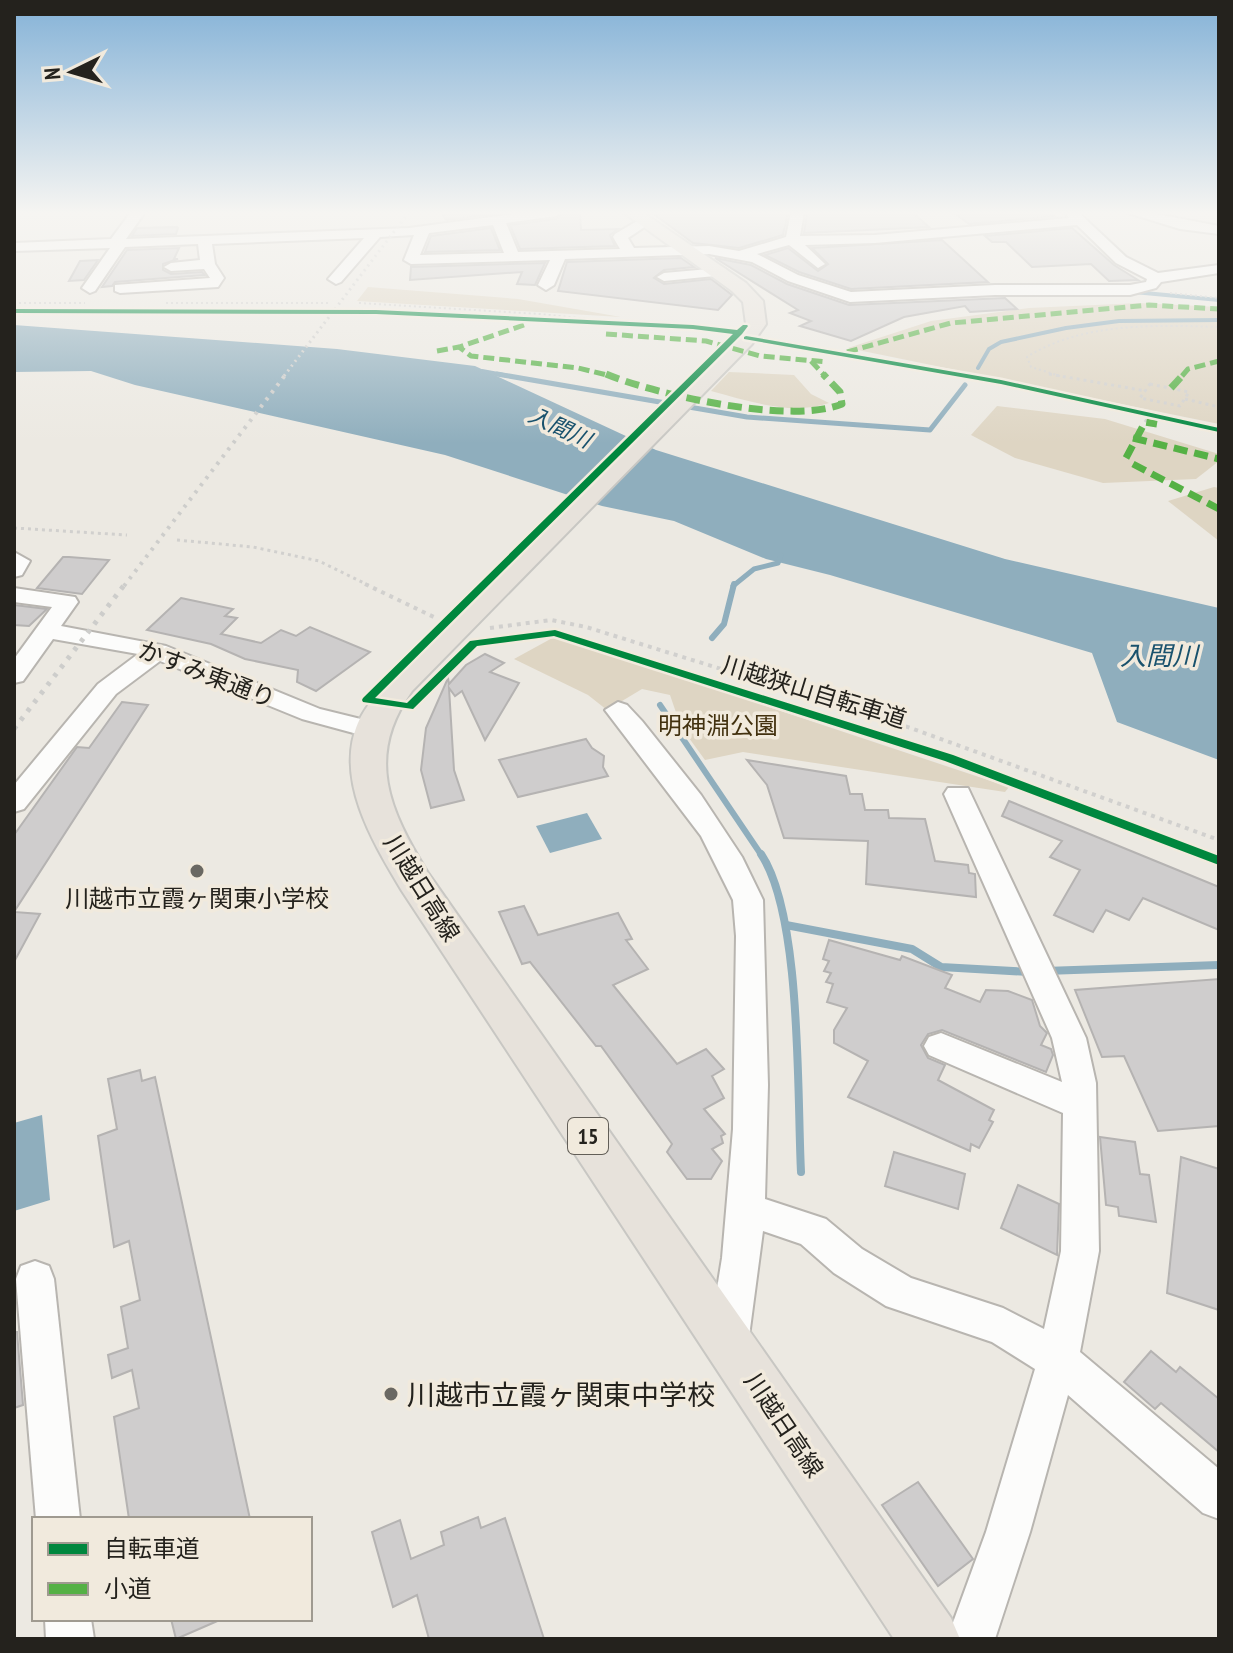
<svg xmlns="http://www.w3.org/2000/svg" width="1233" height="1653" font-family="'PT Sans Narrow','Noto Sans JP',sans-serif">
	<rect width="100%" height="100%" fill="#ece9e2"/>
	<g fill="#ded5c3">
		<polygon points="368,287 518,299 621,317 357,301"/>
		<polygon points="1139,303 1219,307 1219,424 848,348 931,321 1029,308"/>
		<path d="M729,372L794,375L811,394L829,403C791,416 749,401 711,391Z"/>
		<polygon points="997,406 1105,419 1219,454 1219,461 1196,479 1103,483 1015,458 971,435"/>
		<polygon points="1214,487 1219,488 1219,541 1168,501"/>
		<polygon points="556,636 1009,787 1005,792 743,752 705,760 681,727 670,695 642,689 607,710 588,695 514,659"/>
	</g>
	<g fill="#8faebd">
		<polygon points="14,325 337,349 475,366 656,450 1005,559 1219,608 1219,760 1117,722 1092,653 830,575 766,559 674,521 602,506 445,455 135,385 91,371 14,372"/>
		<polygon points="587,813 602,839 550,853 536,826"/>
		<polygon points="42,1115 50,1200 14,1211 14,1123"/>
	</g>
	<g fill="none" stroke-linecap="round" stroke-linejoin="round">
		<g stroke="#8faebd" stroke-width="4">
			<polyline points="1134,292 1219,300"/>
			<polyline points="978,368 989,349 1001,342 1066,328 1119,321 1219,320"/>
			<polyline points="482,371 509,376"/>
		</g>
		<g stroke="#8faebd" stroke-width="5">
			<polyline points="497,374 747,417 930,430 965,385"/>
			<polyline points="733,586 754,569 778,563 781,555"/>
		</g>
		<g stroke="#8faebd" stroke-width="6">
			<polyline points="712,638 724,624 734,584"/>
			<polyline points="660,705 762,856"/>
		</g>
		<g stroke="#8faebd" stroke-width="8">
			<path d="M761,854C802,915 797,1094 801,1172"/>
			<polyline points="786,925 912,949 941,967 1029,972"/>
			<polyline points="1045,971 1219,965"/>
		</g>
	</g>
	<g fill="#cfcdcd" stroke="#b5b3b2" stroke-width="2">
		<polygon points="441,212 509,212 446,220"/>
		<polygon points="565,212 580,212 581,230 618,229 610,235 615,246 520,249 510,225 556,219"/>
		<polygon points="651,212 788,212 783,235 739,248 693,243"/>
		<polygon points="807,212 912,212 929,227 804,233"/>
		<polygon points="953,212 1047,212 1054,216 969,224"/>
		<polygon points="137,228 177,227 178,228 176,234 132,236"/>
		<polygon points="491,228 500,250 425,252 431,236"/>
		<polygon points="1072,228 1114,265 1138,280 1109,281 1091,264 1032,267 1006,242 992,242 985,236"/>
		<polygon points="942,240 988,282 851,289 799,272 765,255 788,248 818,271 828,264 812,248"/>
		<polygon points="179,248 174,259 178,259 163,264 163,270 171,274 202,272 205,275 115,282 112,286 102,287 127,250"/>
		<polygon points="681,258 694,267 664,270 654,278 664,284 711,279 732,295 718,310 558,291 567,262"/>
		<polygon points="715,258 751,265 787,284 849,305 1005,298 1017,309 970,312 965,306 904,317 851,341 800,326 811,321 790,313 798,310"/>
		<polygon points="98,260 84,280 69,281 80,261"/>
		<polygon points="545,263 535,285 517,284 522,272 410,280 411,267"/>
		<polygon points="63,557 69,557 109,560 82,594 37,588"/>
		<polygon points="181,598 233,609 225,616 237,618 221,634 261,643 281,630 296,636 310,627 370,652 316,691 297,682 298,670 245,659 211,644 147,630"/>
		<polygon points="14,605 47,609 29,626 14,625"/>
		<polygon points="485,654 504,663 490,672 519,683 485,740 462,691 455,696 449,688 454,770 464,800 431,808 421,770 426,728 448,678 449,684 466,665"/>
		<polygon points="122,702 148,705 14,912 40,914 14,962 14,835 77,747 89,748"/>
		<polygon points="586,739 592,748 604,756 603,767 608,776 518,797 499,760"/>
		<polygon points="747,760 846,776 850,794 862,794 865,810 888,810 889,818 925,819 935,861 968,865 969,873 975,874 976,897 866,884 868,841 784,838 767,785"/>
		<polygon points="1009,801 1219,887 1219,930 1143,898 1129,920 1106,910 1093,932 1054,915 1080,870 1050,857 1062,841 1002,816"/>
		<polygon points="524,906 538,935 618,913 632,939 626,940 648,969 613,985 677,1064 706,1049 724,1069 712,1076 724,1098 704,1109 725,1134 721,1136 723,1143 712,1149 722,1161 711,1179 687,1179 667,1152 672,1144 601,1046 596,1046 530,962 522,964 499,912"/>
		<polygon points="829,940 900,960 902,956 952,975 945,988 980,1002 986,990 1008,991 1032,1000 1040,1026 1047,1033 1041,1045 1051,1049 1053,1055 1046,1072 942,1030 928,1034 921,1045 928,1058 945,1065 938,1080 994,1110 989,1120 993,1122 979,1148 971,1144 970,1151 848,1097 868,1061 834,1043 834,1030 847,1008 827,1002 833,984 826,982 831,973 824,971 829,961 823,959"/>
		<polygon points="1219,979 1219,1126 1158,1131 1124,1056 1102,1057 1075,990"/>
		<polygon points="140,1070 142,1081 155,1077 250,1519 129,1519 114,1417 139,1408 132,1370 112,1378 108,1355 128,1348 121,1307 140,1300 129,1241 114,1247 98,1136 117,1129 108,1079"/>
		<polygon points="1100,1137 1135,1142 1140,1174 1149,1175 1156,1222 1119,1216 1118,1207 1106,1205"/>
		<polygon points="894,1152 965,1174 958,1209 885,1186"/>
		<polygon points="1181,1157 1219,1169 1219,1310 1167,1293"/>
		<polygon points="1018,1185 1059,1204 1057,1255 1001,1228"/>
		<polygon points="14,1332 17,1332 23,1405 14,1408"/>
		<polygon points="1151,1351 1176,1372 1180,1367 1219,1399 1219,1452 1161,1403 1155,1409 1124,1382"/>
		<polygon points="918,1482 973,1559 938,1586 882,1505"/>
		<polygon points="478,1517 481,1528 505,1518 544,1639 429,1639 417,1595 393,1607 372,1532 400,1520 411,1559 444,1545 441,1532"/>
		<polygon points="171,1619 222,1619 176,1639"/>
	</g>
	<g fill="none" stroke-linecap="round" stroke-linejoin="round">
		<g stroke="#b8b5b0" stroke-width="4">
			<g id="minor">
				<path d="M131,212H145L126,239L409,228L529,212H562L556,216L506,223L518,252L620,249L613,237L615,234L644,217L651,221L649,224L628,238L634,248L709,246L739,251L786,237L791,212H804L800,236L875,235L1069,218L1065,212H1078L1126,257L1158,273L1219,265V273L1161,282L1156,288L1130,295H995L850,302L788,281L752,262L709,254L565,259L554,285L546,290L538,285L550,260L411,264L404,260L414,235L380,237L341,282L336,284L328,279L364,238L212,244L215,264L224,278L218,287L120,293L115,291V285L210,278L204,269L171,271L164,267L171,263L200,260L198,244L125,247L95,291L90,293L82,288L110,248L14,251V243L111,239ZM493,225L504,253L420,255L429,233ZM1077,225L1116,263L1147,279L1146,282L1130,285H995L851,292L798,275L757,254L789,245L818,268L825,264L805,245L875,243Z"/>
				<polygon points="1125,212 1146,212 1219,226 1219,234 1180,229"/>
				<polygon points="720,268 725,269 725,275 664,281 657,277 664,273"/>
				<polygon points="14,552 30,561 22,575 14,577"/>
				<polygon points="14,588 75,597 78,602 61,626 166,646 320,709 381,724 385,730 372,738 302,719 160,661 116,694 24,809 14,812 14,785 98,684 138,654 53,639 23,681 14,683 14,659 52,607 14,602"/>
				<polygon points="618,702 627,705 642,721 701,795 742,857 763,900 768,1085 765,1199 826,1219 862,1249 911,1278 1003,1308 1044,1329 1061,1251 1063,1113 929,1055 924,1046 929,1037 941,1033 1062,1082 1052,1038 944,794 948,788 968,788 1086,1038 1096,1083 1099,1251 1080,1352 1219,1469 1219,1519 1203,1513 1068,1395 1030,1532 995,1639 947,1639 986,1532 1035,1369 992,1342 886,1306 834,1273 801,1244 763,1231 748,1344 742,1358 728,1363 714,1358 708,1344 722,1258 733,1129 736,936 733,900 701,836 605,710"/>
				<polygon points="35,1261 49,1266 54,1279 80,1519 36,1519 16,1279 21,1266"/>
				<polygon points="45,1619 91,1619 94,1639 46,1639"/>
			</g>
		</g>
		<g stroke="#c8c7c3" stroke-width="4">
			<path id="major" d="M623,212H642L746,283L763,301L766,324L752,344L412,691C365,756 389,810 428,873L951,1618L960,1639H894L402,891C374,844 334,780 358,723C365,706 379,692 390,677L746,324L743,302L732,291Z"/>
		</g>
		<g stroke="#d1d0ce" stroke-width="2" stroke-dasharray="2 3" stroke-linecap="butt">
			<polyline points="1170,293 1219,298"/>
			<polyline points="14,303 85,303"/>
			<polyline points="166,303 328,303"/>
			<polyline points="359,303 540,314 646,325"/>
			<path d="M1060,376L1031,367L1027,357C1082,322 1156,325 1219,327"/>
		</g>
		<g stroke="#d1d0ce" stroke-width="3" stroke-dasharray="3 4" stroke-linecap="butt">
			<polyline points="1049,374 1146,391"/>
			<polygon points="1150,384 1189,392 1180,406 1140,398"/>
			<polyline points="1185,399 1219,407"/>
			<polyline points="1145,422 1151,414"/>
			<polyline points="14,528 127,535"/>
			<polyline points="177,540 253,547 319,561 370,586"/>
		</g>
		<g stroke="#d1d0ce" stroke-width="4" stroke-dasharray="4 5" stroke-linecap="butt">
			<polyline points="365,584 436,618"/>
			<polyline points="490,628 551,620 586,627 905,726 1219,840"/>
		</g>
		<use href="#minor" fill="#fcfcfb" fill-rule="evenodd"/>
		<use href="#major" fill="#e7e2db" fill-rule="evenodd"/>
		<polyline stroke="#cdcdcb" stroke-width="3" stroke-dasharray="2 4" stroke-linecap="butt" points="284,376 409,212"/>
		<polyline stroke="#cdcdcb" stroke-width="4" stroke-dasharray="3 6" stroke-linecap="butt" points="124,586 286,374"/>
		<polyline stroke="#cdcdcb" stroke-width="5" stroke-dasharray="4 7" stroke-linecap="butt" points="14,729 125,584"/>
		<g stroke="#55b145" stroke-width="5" stroke-dasharray="11 5" stroke-linecap="butt">
			<polyline points="524,325 459,347 471,356 578,368 611,376"/>
			<polyline points="606,334 706,341 760,356 827,362"/>
			<polyline points="437,351 459,347"/>
			<polyline points="847,352 951,323 1149,305 1219,309"/>
			<polyline points="811,361 825,376"/>
			<polyline points="1182,376 1188,369 1219,361"/>
		</g>
		<g stroke="#55b145" stroke-width="7" stroke-dasharray="14 7" stroke-linecap="butt">
			<path d="M606,374C656,395 792,425 842,404L840,392L823,374"/>
			<polyline points="1171,388 1184,374"/>
			<polyline points="1133,438 1219,459"/>
			<polyline points="1126,458 1145,422 1157,424"/>
			<polyline points="1133,464 1219,509"/>
		</g>
		<g stroke="#f1eadd" stroke-width="5">
			<g id="cycleway">
				<polygon points="14,309 376,310 693,325 737,330 743,325 747,325 748,326 742,334 375,698 407,703 470,641 555,630 953,755 1219,856 1219,865 945,761 554,636 477,646 413,709 363,702 362,700 363,698 733,334 693,329 376,314 14,313"/>
				<polygon points="746,336 1001,380 1219,428 1219,432 1001,384 744,339 744,337"/>
			</g>
		</g>
		<use href="#cycleway" fill="#00873e" fill-rule="evenodd"/>
	</g>
	<linearGradient id="sky" x2="0" y2="1"><stop stop-color="#84b2d7"/><stop offset="0.48" stop-color="#f6f5f2"/><stop offset="1" stop-color="#f6f5f2" stop-opacity="0"/></linearGradient>
	<rect width="1233" height="443" fill="url(#sky)"/>
	<g fill="#6a6862" stroke="#f1eadd" stroke-width="3">
		<circle cx="197" cy="871" r="8"/>
		<circle cx="391" cy="1394" r="8"/>
	</g>
	<g text-anchor="middle" dominant-baseline="central" stroke-width="7" stroke-linejoin="round" paint-order="stroke">
		<g font-size="22" font-style="italic" fill="#19526d" stroke="#f1eadd">
			<text transform="translate(560 427) rotate(25)">入間川</text>
		</g>
		<rect fill="#f1eadd" stroke="#625e57" stroke-width="2" x="568" y="1118" width="40" height="36" rx="6"/>
		<g font-size="22" font-weight="bold" fill="#24221d">
			<text x="588" y="1136">15</text>
		</g>
		<g font-size="24" fill="#24221d" stroke="#f1eadd">
			<text transform="translate(207 674) rotate(21)">かすみ東通り</text>
			<text transform="translate(814 692) rotate(17)">川越狭山自転車道</text>
			<text transform="translate(422 888) rotate(58)">川越日高線</text>
			<text transform="translate(784 1425) rotate(56)">川越日高線</text>
		</g>
		<g font-size="24" fill="#42310f" stroke="#f1eadd">
			<text x="718" y="725">明神淵公園</text>
		</g>
		<g font-size="24" fill="#24221d" stroke="#f1eadd">
			<text x="197" y="898">川越市立霞ヶ関東小学校</text>
		</g>
		<g font-size="26" font-style="italic" fill="#19526d" stroke="#f1eadd">
			<text x="1159" y="655">入間川</text>
		</g>
		<g font-size="28" fill="#24221d" stroke="#f1eadd" text-anchor="start">
			<text x="407" y="1394">川越市立霞ヶ関東中学校</text>
		</g>
	</g>
	<rect width="1233" height="1653" fill="none" stroke="#24221d" stroke-width="32"/>
	<rect x="32" y="1517" width="280" height="104" fill="#f1eadd" stroke="#9f9a90" stroke-width="2"/>
	<rect x="48" y="1543" width="40" height="12" fill="#00873e" stroke="#9f9a90" stroke-width="2"/>
	<text x="104" y="1557" font-size="24" fill="#24221d">自転車道</text>
	<rect x="48" y="1583" width="40" height="12" fill="#55b145" stroke="#9f9a90" stroke-width="2"/>
	<text x="104" y="1597" font-size="24" fill="#24221d">小道</text>
	<g transform="translate(72 72) rotate(265)" stroke="#f1eadd" stroke-width="6" paint-order="stroke">
	<path d="M0-6L14 30L0 20L-14 30Z" fill="#24221d"/>
	<text y="-12" font-size="22" font-weight="bold" text-anchor="middle" fill="#24221d">N</text>
	</g>
</svg>
